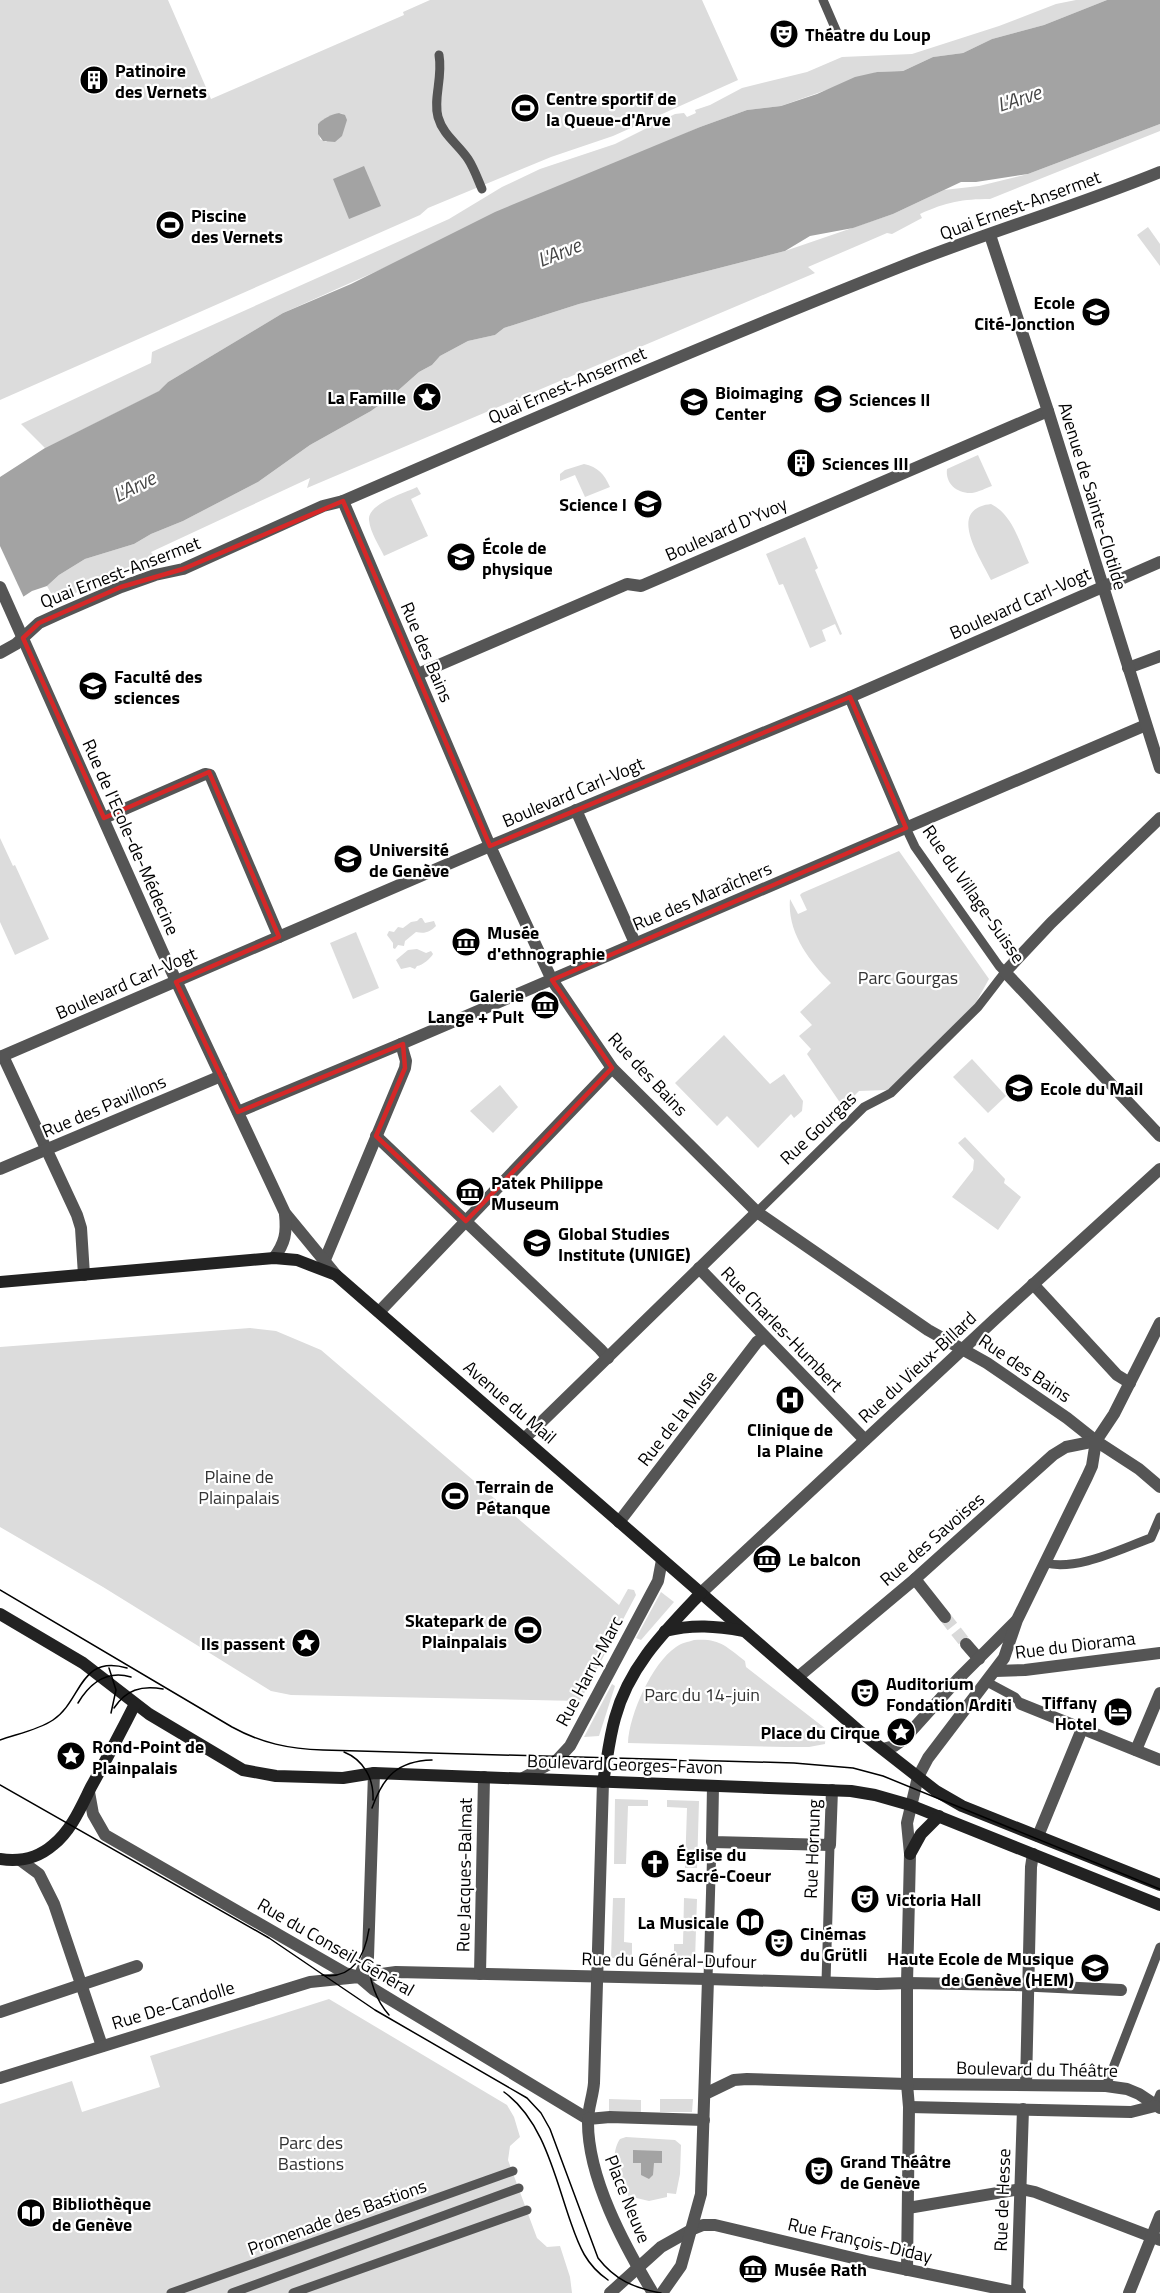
<svg xmlns="http://www.w3.org/2000/svg" width="1160" height="2293" font-family="'Titillium Web',sans-serif">
	<rect width="100%" height="100%" fill="#fff"/>
	<g fill="#dcdcdc" fill-rule="evenodd">
		<path d="M0,0H168L211,99L404,15L403,12L430,0H702L738,80L613,136L551,157L428,208L420,215L0,400ZM339,113L343,114V130L326,142L320,139L318,124C324,117 332,117 339,113Z"/>
		<polygon points="1076,0 1107,0 1044,25 992,39 963,53 933,57 903,71 877,72 781,106 747,110 700,127 283,313 168,382 160,391 45,448 21,424 151,363 152,352 449,219 502,187 540,169 615,144 675,114 684,113 687,117 696,113 695,110 710,105 742,88 807,72 842,57 912,54 999,26 1056,4"/>
		<path d="M1160,124V131L990,199C963,199 946,202 920,214L922,218L892,234L887,233L808,267L815,273L307,488L310,478L151,552L154,556L56,602L47,586L59,575L85,559L134,544L151,534L183,521L258,482L310,445L371,411L393,395L419,372L432,365L440,356L468,341L495,335L504,328L579,304L785,251L893,214L944,190L979,186L1028,174Z"/>
		<polygon points="1148,227 1160,244 1160,266 1137,235"/>
		<path d="M978,455L992,486C986,488 979,492 972,493C958,494 945,484 947,469Z"/>
		<path d="M584,464C598,467 604,474 610,487L585,497L575,475L560,481V474L565,470Z"/>
		<path d="M417,487L421,494L411,499L428,536L384,556C379,545 370,532 369,520C367,504 405,493 417,487Z"/>
		<path d="M991,504C1013,515 1019,542 1029,563L991,580C980,557 946,509 991,504Z"/>
		<polygon points="805,537 818,568 815,570 842,634 840,635 835,624 822,630 826,641 810,648 783,584 779,585 766,554"/>
		<polygon points="0,838 13,866 15,865 49,939 15,955 0,922"/>
		<path d="M899,851L989,979L975,1004L888,1090L859,1091L843,1107L807,1054L811,1049L799,1036L812,1025L800,1012L831,983C809,961 787,932 790,899L798,914L807,910L800,895L802,893Z"/>
		<path d="M420,918H422L425,923L434,921L436,926C430,932 425,934 416,932L405,941L404,946L398,945L395,949L393,948V943L387,935L389,931L394,932L398,927L403,928L411,922L417,921Z"/>
		<polygon points="356,932 379,988 353,999 330,943"/>
		<path d="M417,949L426,953L431,951L433,954C430,959 423,965 417,966L415,969L410,967L401,969L396,960L408,950Z"/>
		<polygon points="724,1035 770,1084 784,1074 803,1101 802,1111 794,1118 791,1114 758,1148 727,1116 717,1126 675,1083"/>
		<polygon points="972,1059 1006,1096 988,1113 953,1077"/>
		<polygon points="500,1085 518,1107 493,1133 470,1111"/>
		<polygon points="965,1137 1005,1179 1004,1183 1021,1197 998,1230 952,1197 973,1170 974,1160 958,1143"/>
		<polygon points="250,1328 276,1331 321,1350 619,1605 628,1589 634,1590 636,1595 580,1701 291,1695 271,1691 103,1587 0,1527 0,1347"/>
		<polygon points="661,1592 674,1602 641,1640 636,1638"/>
		<path d="M694,1640C719,1638 726,1646 745,1661L746,1667L826,1729L825,1744L809,1747H786L628,1743C629,1715 652,1663 676,1647C681,1643 688,1642 694,1640Z"/>
		<polygon points="612,1684 615,1686 599,1736 584,1737"/>
		<polygon points="615,1799 648,1800 648,1806 628,1806 626,1864 614,1864"/>
		<polygon points="667,1800 699,1801 697,1868 685,1868 687,1808 667,1807"/>
		<polygon points="613,1898 625,1898 624,1942 632,1943 632,1958 611,1958"/>
		<polygon points="684,1898 697,1899 695,1960 674,1959 674,1944 683,1944"/>
		<polygon points="329,1999 507,2105 514,2117 520,2137 510,2146 508,2160 537,2238 547,2247 560,2246 570,2277 572,2293 0,2293 0,2104 72,2081 82,2112 160,2087 150,2056"/>
		<polygon points="609,2099 641,2100 641,2112 609,2111"/>
		<polygon points="660,2099 693,2099 692,2112 660,2112"/>
		<path d="M626,2137L675,2140L681,2145L680,2174L676,2194L667,2193V2197L649,2201L628,2196V2193L620,2192C616,2177 610,2153 620,2139Z"/>
	</g>
	<g fill="#a3a3a3">
		<polygon points="1107,0 1160,0 1160,124 1028,174 976,182 961,182 893,214 853,228 810,236 785,251 579,304 504,328 495,335 468,341 440,356 432,365 419,372 393,395 371,411 310,445 258,482 183,521 151,534 134,544 85,559 59,575 47,586 32,591 0,612 0,477 45,448 159,391 168,382 283,313 351,284 495,212 700,127 747,110 781,106 817,94 855,77 877,72 903,71 933,57 963,53 992,39 1044,25"/>
		<path d="M339,113L345,115L347,120L342,136L335,142L323,141L318,134V124C323,118 333,114 339,113Z"/>
		<polygon points="364,166 381,206 349,219 333,179"/>
		<polygon points="633,2150 662,2151 662,2163 654,2163 653,2175 649,2179 641,2175 641,2163 633,2163"/>
	</g>
	<polygon fill="#fff" points="0,546 25,600 0,615"/>
	<g fill="none" stroke-linecap="round" stroke-linejoin="round">
		<polyline stroke="#d9d9d9" stroke-width="12" stroke-dasharray="12 6" stroke-linecap="butt" points="945,1617 966,1644"/>
		<g stroke="#555" stroke-width="9">
			<polyline points="823,0 839,37"/>
			<path d="M439,55C443,78 433,98 438,117C443,135 458,144 468,159C474,168 478,180 482,189"/>
			<polyline points="757,1212 864,1107 891,1093 978,1007 1005,972 999,966 915,847 906,828"/>
			<path d="M1045,1563C1078,1571 1120,1549 1151,1538L1160,1517"/>
			<polyline points="987,1682 1015,1697 1021,1704"/>
			<polyline points="708,1979 712,1842"/>
			<polyline points="826,1982 830,1845"/>
			<polyline points="1106,2086 1160,1947"/>
			<polyline points="1155,2106 1160,2094"/>
			<polyline points="171,2293 513,2171"/>
			<polyline points="232,2293 519,2188"/>
			<polyline points="293,2293 527,2210"/>
		</g>
		<g stroke="#555" stroke-width="12">
			<polyline points="343,501 490,846 544,963 552,980 612,1068 757,1212 928,1330 987,1363 1067,1418 1096,1441"/>
			<polyline points="1128,668 1160,656"/>
			<polyline points="418,674 627,584 641,586 1048,411"/>
			<polyline points="850,697 906,828"/>
			<polyline points="576,810 635,943"/>
			<polyline points="104,818 205,774 210,775 279,937"/>
			<polyline points="1160,818 1051,923 1005,972 1160,1136"/>
			<polyline points="3,1056 77,1215 81,1228 84,1275"/>
			<polyline points="238,1112 401,1044 1146,725"/>
			<polyline points="376,1136 600,1349 608,1358"/>
			<polyline points="0,1169 221,1076"/>
			<polyline points="324,1262 405,1068 406,1061 401,1044"/>
			<polyline points="699,1268 865,1440"/>
			<polyline points="1033,1284 1117,1375 1130,1383"/>
			<polyline points="379,1312 612,1068"/>
			<polyline points="524,1439 757,1212"/>
			<polyline points="619,1522 757,1342 764,1337"/>
			<polyline points="915,1579 945,1617"/>
			<polyline points="701,1593 994,1320 1160,1169"/>
			<polyline points="966,1644 979,1659"/>
			<polyline points="995,1671 1025,1670 1160,1653"/>
			<polyline points="798,1677 915,1579 1053,1455 1066,1447 1096,1441"/>
			<polyline points="1021,1704 1160,1760"/>
			<polyline points="1136,1750 1160,1693"/>
			<polyline points="713,1786 712,1842 830,1845 832,1790"/>
			<polyline points="89,1792 93,1814 105,1835 345,1973 359,1977 396,1972 708,1979"/>
			<polyline points="1038,1836 1082,1729"/>
			<polyline points="20,1860 39,1874 54,1904 102,2046"/>
			<polyline points="480,1974 484,1777"/>
			<polyline points="359,1977 368,1957 374,1773"/>
			<polyline points="0,2012 137,1966"/>
			<polyline points="1026,2085 1031,1867 1033,1854"/>
			<polyline points="705,2094 734,2080 747,2079 907,2084 1106,2086 1127,2089 1139,2094 1160,2108"/>
			<polyline points="909,2107 1131,2112 1155,2106"/>
			<polyline points="908,2208 1021,2189 1035,2192 1160,2240"/>
			<polyline points="693,2229 703,2225 715,2225 870,2262 1020,2293"/>
			<polyline points="907,2270 909,2107 907,2084 907,1983 1015,1985 1121,1990"/>
			<polyline points="1017,2292 1023,2109"/>
			<polyline points="1129,2293 1160,2216"/>
		</g>
		<g stroke="#555" stroke-width="12">
			<polyline points="990,235 1048,411 1160,768"/>
			<polyline points="0,587 163,953 285,1213 336,1275"/>
			<path d="M0,653L16,644L39,623L61,613L121,587L155,575L183,569L323,506L343,501C527,421 713,341 900,267C985,233 1074,207 1160,172"/>
			<polyline points="0,1057 490,846 850,697 1160,562"/>
			<path d="M274,1258C285,1243 287,1233 285,1214"/>
			<polyline points="1096,1441 1139,1469 1160,1487"/>
			<polyline points="883,1749 894,1746 904,1739 958,1679 1016,1621"/>
			<polyline points="523,1778 557,1760 570,1746 658,1581 662,1560"/>
			<path d="M603,1782L594,2083C593,2096 588,2108 588,2120C587,2177 624,2245 653,2293"/>
			<polyline points="0,2078 310,1982 359,1977 373,1989 588,2119"/>
			<polyline points="588,2119 610,2117 704,2120"/>
			<polyline points="610,2293 661,2247 693,2229"/>
			<polyline points="662,2293 681,2266 701,2194 708,1979 877,1984 907,1983 910,1854 907,1823 918,1777 928,1758 1004,1658 1017,1620 1087,1477 1092,1466 1096,1441 1114,1414 1160,1323"/>
		</g>
		<g stroke="#222" stroke-width="12">
			<polyline points="0,1282 274,1258 297,1260 336,1275 858,1730 936,1791 962,1806 1160,1885"/>
			<polyline points="0,1614 83,1663 149,1714 243,1770 276,1776 343,1778 374,1773 851,1791 875,1795 910,1805 1160,1905"/>
			<path d="M665,1631C693,1624 716,1626 744,1631"/>
			<path d="M603,1782C607,1761 609,1739 615,1718C629,1666 665,1631 701,1593"/>
			<polyline points="910,1854 921,1834 939,1816"/>
			<path d="M0,1859C19,1862 38,1858 53,1845C71,1831 81,1807 91,1787C106,1760 121,1732 135,1704"/>
		</g>
		<g stroke="#000" stroke-width="1.5">
			<path d="M0,1590L232,1727C261,1743 289,1749 323,1750L794,1763L853,1768L883,1776L1160,1889"/>
			<polyline points="109,1668 116,1690 111,1713"/>
			<path d="M78,1703C90,1683 107,1670 131,1677"/>
			<path d="M114,1708C126,1690 141,1685 163,1689"/>
			<path d="M0,1740C17,1734 38,1730 53,1720C82,1701 79,1654 127,1668"/>
			<path d="M344,1752C364,1760 374,1779 373,1800"/>
			<path d="M0,1785L269,1938L375,2010L527,2098L541,2113L550,2129L598,2258C615,2280 634,2288 661,2293"/>
			<path d="M372,1808C383,1777 397,1761 432,1760"/>
			<path d="M368,1957C369,1979 374,1998 389,2015"/>
			<path d="M322,1975C353,1980 365,1955 369,1929"/>
			<path d="M504,2092C544,2121 555,2178 571,2223C579,2246 586,2265 608,2280"/>
		</g>
	</g>
	<path fill="none" stroke="#d62828" stroke-width="4.5" stroke-linejoin="round" d="M343,501L490,846L850,697L906,828L552,980L612,1068L466,1221L376,1136L405,1068L403,1044L238,1112L176,982L279,937L209,772L104,818L23,638L39,623L121,587L183,569Z"/>
	<defs>
		<g id="theatre-disc" transform="scale(1.5)"><circle r="9.5" fill="#000" stroke="#fff"/><path d="M-5-5.5Q0-4 5-5.5V0Q5 5 0 6Q-5 5-5 0ZM-3.3-2.5H-1v1.5H-3.3ZM1-2.5H3.3v1.5H1ZM-2.8 1Q0 5.5 2.8 1Z" fill="#fff"/></g>
		<g id="building-disc" transform="scale(1.5)"><circle r="9.5" fill="#000" stroke="#fff"/><path d="M-4-6H4V6H1V3H-1V6H-4ZM-2.5-4.3h1.7v1.8h-1.7ZM.8-4.3h1.7v1.8H.8ZM-2.5-1h1.7V.8h-1.7ZM.8-1h1.7V.8H.8Z" fill="#fff"/></g>
		<g id="stadium-disc" transform="scale(1.5)"><circle r="9.5" fill="#000" stroke="#fff"/><path d="M0-5a6.5 5 0 1 0 0 10a6.5 5 0 1 0 0-10ZM-3.5-1.8h7v3.6h-7Z" fill="#fff"/></g>
		<g id="school-disc" transform="scale(1.5)"><circle r="9.5" fill="#000" stroke="#fff"/><path d="M0-5L7-2L0 1L-7-2ZM-4 1L0 2.5L4 1V4Q0 6-4 4Z" fill="#fff"/></g>
		<g id="sight-disc" transform="scale(1.5)"><circle r="9.5" fill="#000" stroke="#fff"/><path d="M0-6L1.8-2.2L6-1.7L2.9 1.2L3.7 5.4L0 3.3L-3.7 5.4L-2.9 1.2L-6-1.7L-1.8-2.2Z" fill="#fff"/></g>
		<g id="university-disc" transform="scale(1.5)"><circle r="9.5" fill="#000" stroke="#fff"/><path d="M0-5L7-2L0 1L-7-2ZM-4 1L0 2.5L4 1V4Q0 6-4 4Z" fill="#fff"/></g>
		<g id="museum-disc" transform="scale(1.5)"><circle r="9.5" fill="#000" stroke="#fff"/><path d="M0-6L6-3V-2H-6V-3ZM-5-1h2V3h-2ZM-1-1h2V3h-2ZM3-1h2V3H3ZM-6 4H6V6H-6Z" fill="#fff"/></g>
		<g id="hospital-disc" transform="scale(1.5)"><circle r="9.5" fill="#000" stroke="#fff"/><path d="M-5-5h3v3.5h4V-5h3V5h-3V1.5h-4V5h-3Z" fill="#fff"/></g>
		<g id="hotel-disc" transform="scale(1.5)"><circle r="9.5" fill="#000" stroke="#fff"/><path d="M-6-4.5h1.5V1H6V5H4.5V3h-9V5H-6ZM-4 0a1.8 1.8 0 1 1 3.6 0ZM.5 0V-2.5h3Q6-2.5 6 0Z" fill="#fff"/></g>
		<g id="church-disc" transform="scale(1.5)"><circle r="9.5" fill="#000" stroke="#fff"/><path d="M-1.2-6h2.4v3.5h3.3v2.4h-3.3V6h-2.4V-.1h-3.3v-2.4h3.3Z" fill="#fff"/></g>
		<g id="library-disc" transform="scale(1.5)"><circle r="9.5" fill="#000" stroke="#fff"/><path d="M-6-4Q-3-5.5-.7-3.5V5Q-3 3-6 4ZM6-4Q3-5.5 .7-3.5V5Q3 3 6 4Z" fill="#fff"/></g>
	</defs>
	<g fill-rule="evenodd">
		<use href="#theatre-disc" x="784" y="34"/>
		<use href="#building-disc" x="94" y="80"/>
		<use href="#stadium-disc" x="525" y="108"/>
		<use href="#stadium-disc" x="170" y="225"/>
		<use href="#school-disc" x="1096" y="312"/>
		<use href="#sight-disc" x="427" y="397"/>
		<use href="#university-disc" x="828" y="399"/>
		<use href="#university-disc" x="694" y="402"/>
		<use href="#building-disc" x="801" y="463"/>
		<use href="#university-disc" x="648" y="504"/>
		<use href="#university-disc" x="461" y="557"/>
		<use href="#university-disc" x="93" y="686"/>
		<use href="#university-disc" x="348" y="859"/>
		<use href="#museum-disc" x="466" y="942"/>
		<use href="#museum-disc" x="545" y="1005"/>
		<use href="#school-disc" x="1019" y="1088"/>
		<use href="#museum-disc" x="470" y="1192"/>
		<use href="#university-disc" x="537" y="1243"/>
		<use href="#hospital-disc" x="790" y="1400"/>
		<use href="#stadium-disc" x="455" y="1496"/>
		<use href="#museum-disc" x="767" y="1559"/>
		<use href="#stadium-disc" x="528" y="1630"/>
		<use href="#sight-disc" x="306" y="1643"/>
		<use href="#theatre-disc" x="865" y="1693"/>
		<use href="#hotel-disc" x="1118" y="1712"/>
		<use href="#sight-disc" x="901" y="1732"/>
		<use href="#sight-disc" x="71" y="1756"/>
		<use href="#church-disc" x="655" y="1864"/>
		<use href="#theatre-disc" x="865" y="1899"/>
		<use href="#library-disc" x="750" y="1922"/>
		<use href="#theatre-disc" x="779" y="1943"/>
		<use href="#university-disc" x="1095" y="1968"/>
		<use href="#theatre-disc" x="819" y="2171"/>
		<use href="#library-disc" x="31" y="2213"/>
		<use href="#museum-disc" x="753" y="2269"/>
	</g>
	<g text-anchor="middle" dominant-baseline="central" stroke-width="4.5" stroke-linejoin="round" paint-order="stroke">
		<g font-size="18" font-weight="bold" fill="#000" stroke="#fff" text-anchor="start">
			<text x="805" y="34">Théatre du Loup</text>
			<text x="115" y="70">Patinoire<tspan x="115" dy="21">des Vernets</tspan></text>
			<text x="546" y="98">Centre sportif de<tspan x="546" dy="21">la Queue-d'Arve</tspan></text>
			<text x="191" y="215">Piscine<tspan x="191" dy="21">des Vernets</tspan></text>
			<text x="1075" y="302" text-anchor="end">Ecole<tspan x="1075" dy="21">Cité-Jonction</tspan></text>
			<text x="715" y="392">Bioimaging<tspan x="715" dy="21">Center</tspan></text>
			<text x="406" y="397" text-anchor="end">La Famille</text>
			<text x="849" y="399">Sciences II</text>
			<text x="822" y="463">Sciences III</text>
			<text x="627" y="504" text-anchor="end">Science I</text>
			<text x="482" y="547">École de<tspan x="482" dy="21">physique</tspan></text>
			<text x="114" y="676">Faculté des<tspan x="114" dy="21">sciences</tspan></text>
			<text x="369" y="849">Université<tspan x="369" dy="21">de Genève</tspan></text>
			<text x="487" y="932">Musée<tspan x="487" dy="21">d'ethnographie</tspan></text>
			<text x="524" y="995" text-anchor="end">Galerie<tspan x="524" dy="21">Lange + Pult</tspan></text>
			<text x="1040" y="1088">Ecole du Mail</text>
			<text x="491" y="1182">Patek Philippe<tspan x="491" dy="21">Museum</tspan></text>
			<text x="558" y="1233">Global Studies<tspan x="558" dy="21">Institute (UNIGE)</tspan></text>
			<text x="790" y="1429" text-anchor="middle">Clinique de<tspan x="790" dy="21">la Plaine</tspan></text>
			<text x="476" y="1486">Terrain de<tspan x="476" dy="21">Pétanque</tspan></text>
			<text x="788" y="1559">Le balcon</text>
			<text x="507" y="1620" text-anchor="end">Skatepark de<tspan x="507" dy="21">Plainpalais</tspan></text>
			<text x="285" y="1643" text-anchor="end">Ils passent</text>
			<text x="886" y="1683">Auditorium<tspan x="886" dy="21">Fondation Arditi</tspan></text>
			<text x="1097" y="1702" text-anchor="end">Tiffany<tspan x="1097" dy="21">Hotel</tspan></text>
			<text x="880" y="1732" text-anchor="end">Place du Cirque</text>
			<text x="92" y="1746">Rond-Point de<tspan x="92" dy="21">Plainpalais</tspan></text>
			<text x="676" y="1854">Église du<tspan x="676" dy="21">Sacré-Coeur</tspan></text>
			<text x="886" y="1899">Victoria Hall</text>
			<text x="729" y="1922" text-anchor="end">La Musicale</text>
			<text x="800" y="1933">Cinémas<tspan x="800" dy="21">du Grütli</tspan></text>
			<text x="1074" y="1958" text-anchor="end">Haute Ecole de Musique<tspan x="1074" dy="21">de Genève (HEM)</tspan></text>
			<text x="840" y="2161">Grand Théâtre<tspan x="840" dy="21">de Genève</tspan></text>
			<text x="52" y="2203">Bibliothèque<tspan x="52" dy="21">de Genève</tspan></text>
			<text x="774" y="2269">Musée Rath</text>
		</g>
		<g font-size="18" fill="#000" stroke="#fff">
			<text transform="translate(1020 205) rotate(-20)">Quai Ernest-Ansermet</text>
			<text transform="translate(567 385) rotate(-23)">Quai Ernest-Ansermet</text>
			<text transform="translate(1093 496) rotate(73)">Avenue de Sainte-Clotilde</text>
			<text transform="translate(726 529) rotate(-24)">Boulevard D'Yvoy</text>
			<text transform="translate(120 572) rotate(-21)">Quai Ernest-Ansermet</text>
			<text transform="translate(1020 603) rotate(-24)">Boulevard Carl-Vogt</text>
			<text transform="translate(427 652) rotate(67)">Rue des Bains</text>
			<text transform="translate(573 792) rotate(-23)">Boulevard Carl-Vogt</text>
			<text transform="translate(131 837) rotate(66)">Rue de l'Ecole-de-Médecine</text>
			<text transform="translate(974 894) rotate(55)">Rue du Village-Suisse</text>
			<text transform="translate(702 896) rotate(-23)">Rue des Maraîchers</text>
			<text transform="translate(126 983) rotate(-24)">Boulevard Carl-Vogt</text>
			<text transform="translate(648 1074) rotate(47)">Rue des Bains</text>
			<text transform="translate(104 1106) rotate(-23)">Rue des Pavillons</text>
			<text transform="translate(818 1128) rotate(-43)">Rue Gourgas</text>
			<text transform="translate(782 1329) rotate(46)">Rue Charles-Humbert</text>
			<text transform="translate(917 1367) rotate(-43)">Rue du Vieux-Billard</text>
			<text transform="translate(1025 1368) rotate(34)">Rue des Bains</text>
			<text transform="translate(510 1402) rotate(41)">Avenue du Mail</text>
			<text transform="translate(677 1418) rotate(-52)">Rue de la Muse</text>
			<text transform="translate(932 1539) rotate(-41)">Rue des Savoises</text>
			<text transform="translate(1075 1645) rotate(-7)">Rue du Diorama</text>
			<text transform="translate(589 1671) rotate(-62)">Rue Harry-Marc</text>
			<text transform="translate(625 1764) rotate(2)">Boulevard Georges-Favon</text>
			<text transform="translate(812 1849) rotate(-88)">Rue Hornung</text>
			<text transform="translate(464 1875) rotate(-89)">Rue Jacques-Balmat</text>
			<text transform="translate(336 1947) rotate(30)">Rue du Conseil-Général</text>
			<text transform="translate(669 1960) rotate(1)">Rue du Général-Dufour</text>
			<text transform="translate(173 2005) rotate(-17)">Rue De-Candolle</text>
			<text transform="translate(1037 2069) rotate(1)">Boulevard du Théâtre</text>
			<text transform="translate(628 2199) rotate(68)">Place Neuve</text>
			<text transform="translate(1002 2200) rotate(-88)">Rue de Hesse</text>
			<text transform="translate(337 2217) rotate(-20)">Promenade des Bastions</text>
			<text transform="translate(860 2240) rotate(13)">Rue François-Diday</text>
		</g>
		<g font-size="18" fill="#333" stroke="#fff">
			<text x="908" y="977">Parc Gourgas</text>
			<text x="239" y="1476">Plaine de<tspan x="239" dy="21">Plainpalais</tspan></text>
			<text x="702" y="1694">Parc du 14-juin</text>
			<text x="311" y="2142">Parc des<tspan x="311" dy="21">Bastions</tspan></text>
		</g>
		<g font-size="20" font-style="italic" fill="#444" stroke="#fff">
			<text transform="translate(1019 98) rotate(-18)">L'Arve</text>
			<text transform="translate(559 252) rotate(-22)">L'Arve</text>
			<text transform="translate(134 486) rotate(-27)">L'Arve</text>
		</g>
	</g>
</svg>
